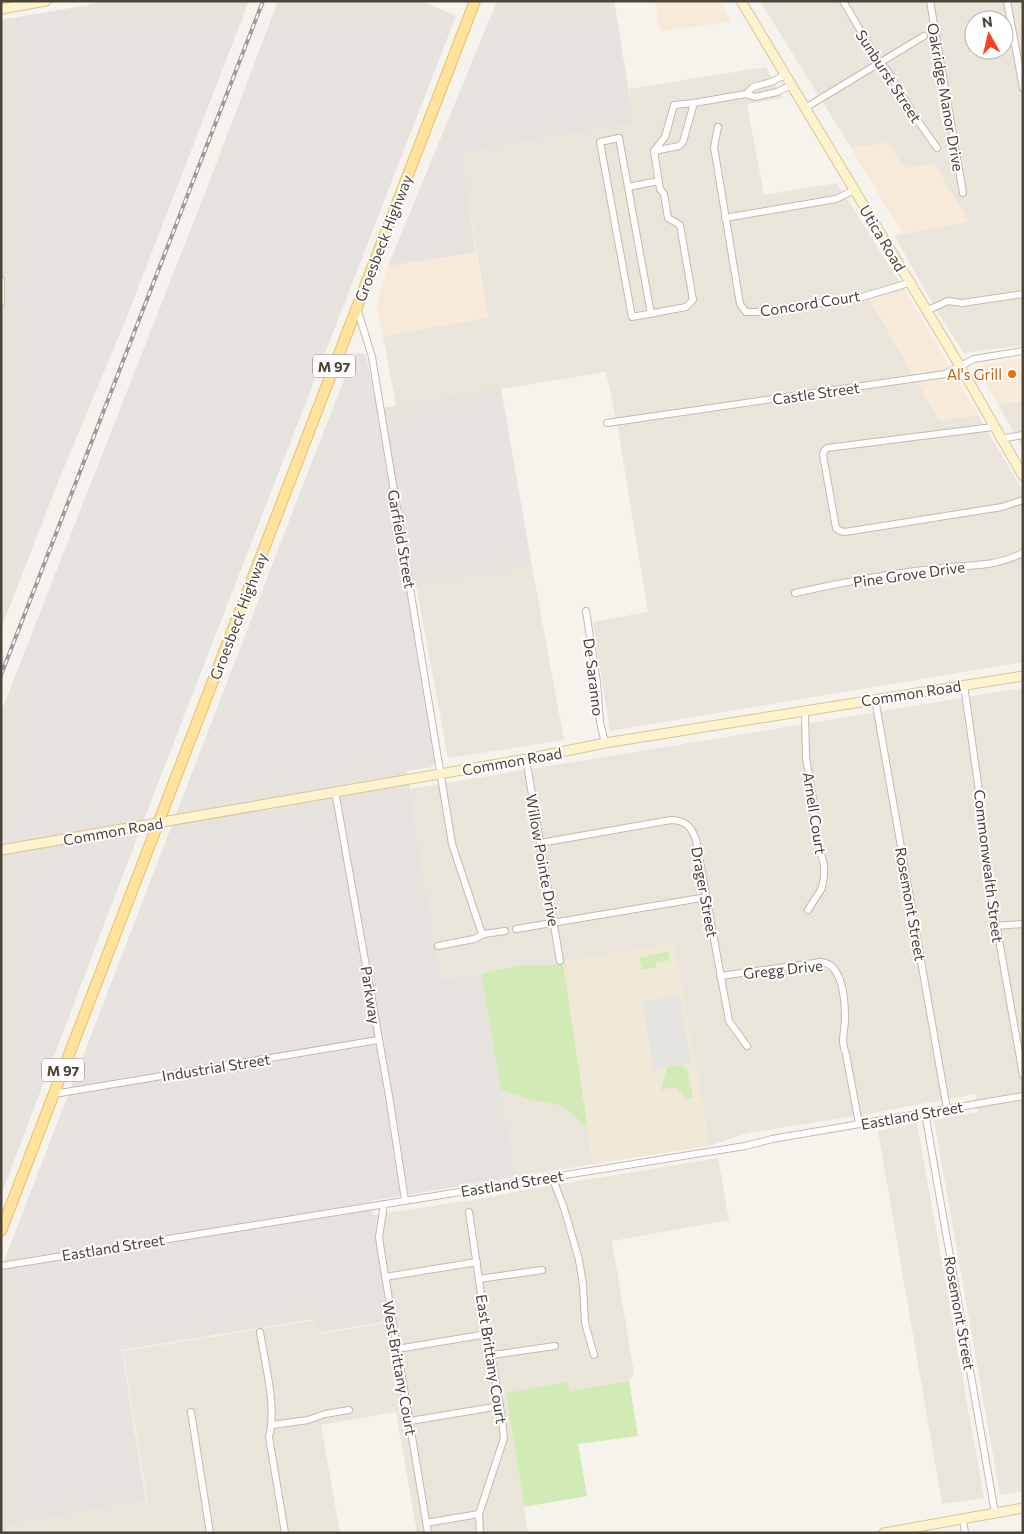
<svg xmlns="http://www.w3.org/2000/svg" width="1024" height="1534" font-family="Commissioner,sans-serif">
	<rect width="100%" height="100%" fill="#f6f3ec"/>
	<g fill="#eae5da" fill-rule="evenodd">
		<path d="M760,1H1023V345L964,353L940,316L894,235L969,222L934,164L904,168L887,143L851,148ZM974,20H1004V50H974Z"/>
		<polygon points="766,67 783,98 747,104 764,195 837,183 905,291 869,298 939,420 978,415 1023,491 1023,662 610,731 593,622 648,612 618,429 606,372 396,406 383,336 488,317 460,153 634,123 629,89"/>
		<polygon points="1023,401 1023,449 998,404"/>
		<polygon points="532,566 564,740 448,758 416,585"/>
		<polygon points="1023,688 1023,1491 1000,1495 934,1120 978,1112 975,1094 868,1114 747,1133 709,1146 674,944 563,962 557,965 520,965 441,980 410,789"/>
		<polygon points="501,1090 536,1101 563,1106 588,1128 594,1164 516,1177"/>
		<polygon points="917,1123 984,1498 942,1504 878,1131"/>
		<polygon points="718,1158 729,1220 612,1241 634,1373 629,1381 569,1391 567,1382 506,1394 528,1533 417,1533 396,1412 321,1425 340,1533 1,1533 1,1527 147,1501 123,1351 314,1320 316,1321 318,1334 390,1322 373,1215 473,1200 536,1188"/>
	</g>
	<g fill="#f7ead8">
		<polygon points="655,1 719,1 731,22 660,31"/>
		<polygon points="887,143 904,168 934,164 969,222 902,233 851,148"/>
		<polygon points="476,252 488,318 383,336 377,305 388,266"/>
		<polygon points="905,291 978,415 939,420 869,298"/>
		<polygon points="1023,359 1023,401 998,404 976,366"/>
	</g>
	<g fill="#e6e2dd">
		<polygon points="111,1 249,1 126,319 58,482 1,629 1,20"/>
		<polygon points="278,1 425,1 426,3 456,16 153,796 1,1195 1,712 212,175"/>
		<polygon points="497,1 614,1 634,123 461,153 476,252 388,266"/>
		<polygon points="358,353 364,354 366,356 377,409 501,388 532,566 407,587 436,762 432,767 407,771 441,980 481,973 516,1177 371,1201 390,1321 318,1333 315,1319 122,1350 146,1501 1,1527 1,1269 301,490 353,357"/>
	</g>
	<polygon fill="#efe8d6" points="674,943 709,1146 594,1164 563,962"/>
	<g fill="#d2eab5">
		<polygon points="668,951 670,960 656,963 656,967 642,970 639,958"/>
		<polygon points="563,962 588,1128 563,1106 536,1101 501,1090 481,973 520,965 557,965"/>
		<polygon points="682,1065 687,1069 693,1098 686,1099 676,1087 661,1090 667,1067"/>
		<polygon points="629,1381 638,1436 578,1444 587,1496 524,1507 506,1393 567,1382 570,1391"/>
	</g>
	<polygon fill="#e5e3e0" points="679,995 691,1063 654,1069 642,1002"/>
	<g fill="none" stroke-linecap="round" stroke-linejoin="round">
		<g stroke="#c2bbae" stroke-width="8">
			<g id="street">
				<polyline points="843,1 879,62 887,70 916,118 937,148"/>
				<polyline points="930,1 963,193"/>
				<polyline points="1007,1 1023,88"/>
				<polyline points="746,94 753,87 771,82 785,75"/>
				<polyline points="805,108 924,36"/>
				<polyline points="718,127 714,147 740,304 746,312 756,312 862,297 909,283"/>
				<polyline points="654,151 679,146 683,142 694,103"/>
				<polyline points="659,181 628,187 619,138 600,142 632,317 686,307 693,300 680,225 668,218 664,194 660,189 654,151 665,137 674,105 694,103 746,94 755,97 777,92 791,85"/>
				<polyline points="628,187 651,314"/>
				<polyline points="725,218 836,199 854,190"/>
				<polyline points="1,280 1,303"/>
				<polyline points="357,308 372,357 452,844 482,934"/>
				<polyline points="926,311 948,301 962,303 1023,294"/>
				<polyline points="607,423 945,374 974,359 1023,351"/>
				<polyline points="993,427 827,448 824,451 823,455 836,528 840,531 845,532 1002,507 1023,500"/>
				<polyline points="1000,439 1023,435"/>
				<path d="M795,593C840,583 886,574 932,569C966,564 990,569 1023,553"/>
				<polyline points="586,611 597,682 600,722 605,743"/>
				<polyline points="964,685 980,798 986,867 1023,1075"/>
				<polyline points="875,699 947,1109"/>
				<polyline points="805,711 806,758 813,799 816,836 824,865 824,876 822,888 808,910"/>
				<polyline points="526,759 560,961"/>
				<polyline points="335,791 389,1096 405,1200"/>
				<path d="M540,843L671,820C685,820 692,827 696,840L729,1021L747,1046"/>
				<polyline points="995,926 1023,924"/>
				<polyline points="516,929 707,897"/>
				<polyline points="438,946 474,939 484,934 505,931"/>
				<path d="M720,976L821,962C843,964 845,1001 845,1019C845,1031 840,1042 846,1054L859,1124"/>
				<polyline points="54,1094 378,1040"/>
				<polyline points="925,1113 995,1513"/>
				<polyline points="552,1177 564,1208 579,1260 583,1285 585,1323 594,1355"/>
				<polyline points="384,1204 379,1237 381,1251 428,1533"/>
				<polyline points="469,1212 487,1334 500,1406 504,1438 479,1514 480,1533"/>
				<polyline points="1,1266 745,1146 772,1139 1023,1096"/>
				<polyline points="385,1277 477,1262"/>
				<polyline points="479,1279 542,1270"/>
				<path d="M260,1332C265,1364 277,1407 269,1437L285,1533"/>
				<polyline points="397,1349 487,1334"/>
				<polyline points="492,1355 555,1346"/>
				<polyline points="191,1412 210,1533"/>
				<polyline points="410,1421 500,1406"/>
				<polyline points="272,1425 308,1420 325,1414 349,1410"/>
				<polyline points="963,1519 965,1533"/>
				<polyline points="426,1523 479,1514"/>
			</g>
		</g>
		<g stroke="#d6c79b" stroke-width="11">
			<g id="secondary">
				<polyline points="741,1 960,366 1023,476"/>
				<polyline points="1,9 46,1"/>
				<polyline points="1,850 526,759 605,743 1023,676"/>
				<polyline points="884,1533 1023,1508"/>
			</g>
		</g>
		<g stroke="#e6c16a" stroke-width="12">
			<polyline id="primary" points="1,1231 475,1"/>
		</g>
		<use href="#street" stroke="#fff" stroke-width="6"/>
		<use href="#secondary" stroke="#fff3cd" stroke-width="9"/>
		<use href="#primary" stroke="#ffe39c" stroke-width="10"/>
		<g stroke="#9a9a9a" stroke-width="4">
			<polyline id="rail" points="1,675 263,1"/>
		</g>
		<use href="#rail" stroke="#fff" stroke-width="2" stroke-dasharray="5.5" stroke-linecap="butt"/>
	</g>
	<circle fill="#e8710a" stroke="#fff" stroke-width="2" cx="1012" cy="374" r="5"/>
	<g text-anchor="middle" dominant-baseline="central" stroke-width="4" stroke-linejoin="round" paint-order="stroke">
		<g fill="#fff" stroke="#817c74" stroke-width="1">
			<rect x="313" y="354.5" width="42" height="23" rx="4"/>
			<rect x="42" y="1058.5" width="42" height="23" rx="4"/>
		</g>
		<g font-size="14" font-weight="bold" fill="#4b4439">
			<text x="334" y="366">M 97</text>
			<text x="63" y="1070">M 97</text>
		</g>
		<g font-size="15" fill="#4b4439" stroke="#fff">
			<text transform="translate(889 76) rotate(57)">Sunburst Street</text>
			<text transform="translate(946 97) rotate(80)">Oakridge Manor Drive</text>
			<text transform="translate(383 238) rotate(-69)">Groesbeck Highway</text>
			<text transform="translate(883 238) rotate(59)">Utica Road</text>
			<text transform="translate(810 303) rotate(-9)">Concord Court</text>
			<text transform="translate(816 393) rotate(-8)">Castle Street</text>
			<text transform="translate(402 539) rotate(80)">Garfield Street</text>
			<text transform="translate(909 574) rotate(-8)">Pine Grove Drive</text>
			<text transform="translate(238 616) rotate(-69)">Groesbeck Highway</text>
			<text transform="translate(594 677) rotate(83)">De Saranno</text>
			<text transform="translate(911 693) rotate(-9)">Common Road</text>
			<text transform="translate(512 761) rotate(-10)">Common Road</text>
			<text transform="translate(815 813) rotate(81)">Arnell Court</text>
			<text transform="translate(113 831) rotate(-10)">Common Road</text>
			<text transform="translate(543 860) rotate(80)">Willow Pointe Drive</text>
			<text transform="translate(989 866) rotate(83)">Commonwealth Street</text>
			<text transform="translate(705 892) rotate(80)">Drager Street</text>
			<text transform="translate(911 904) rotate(80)">Rosemont Street</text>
			<text transform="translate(783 969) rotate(-6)">Gregg Drive</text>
			<text transform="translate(371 995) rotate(81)">Parkway</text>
			<text transform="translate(216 1067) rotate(-9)">Industrial Street</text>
			<text transform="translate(912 1115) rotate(-10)">Eastland Street</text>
			<text transform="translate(512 1183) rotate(-9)">Eastland Street</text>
			<text transform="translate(113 1247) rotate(-9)">Eastland Street</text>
			<text transform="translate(960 1313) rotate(80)">Rosemont Street</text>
			<text transform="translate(492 1359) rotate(81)">East Brittany Court</text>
			<text transform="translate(400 1368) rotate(80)">West Brittany Court</text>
		</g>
		<g font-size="15" fill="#c56008" stroke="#fff" text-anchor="end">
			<text x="1002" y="374">Al's Grill</text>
		</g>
	</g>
	<rect width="1024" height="1534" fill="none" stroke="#4b4439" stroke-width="5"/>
	<g transform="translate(989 35) rotate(352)"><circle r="24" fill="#ffffff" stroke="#b7b4b0"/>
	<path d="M0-4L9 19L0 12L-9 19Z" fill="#fc3f1d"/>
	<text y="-8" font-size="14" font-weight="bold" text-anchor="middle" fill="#4b4439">N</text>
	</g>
</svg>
